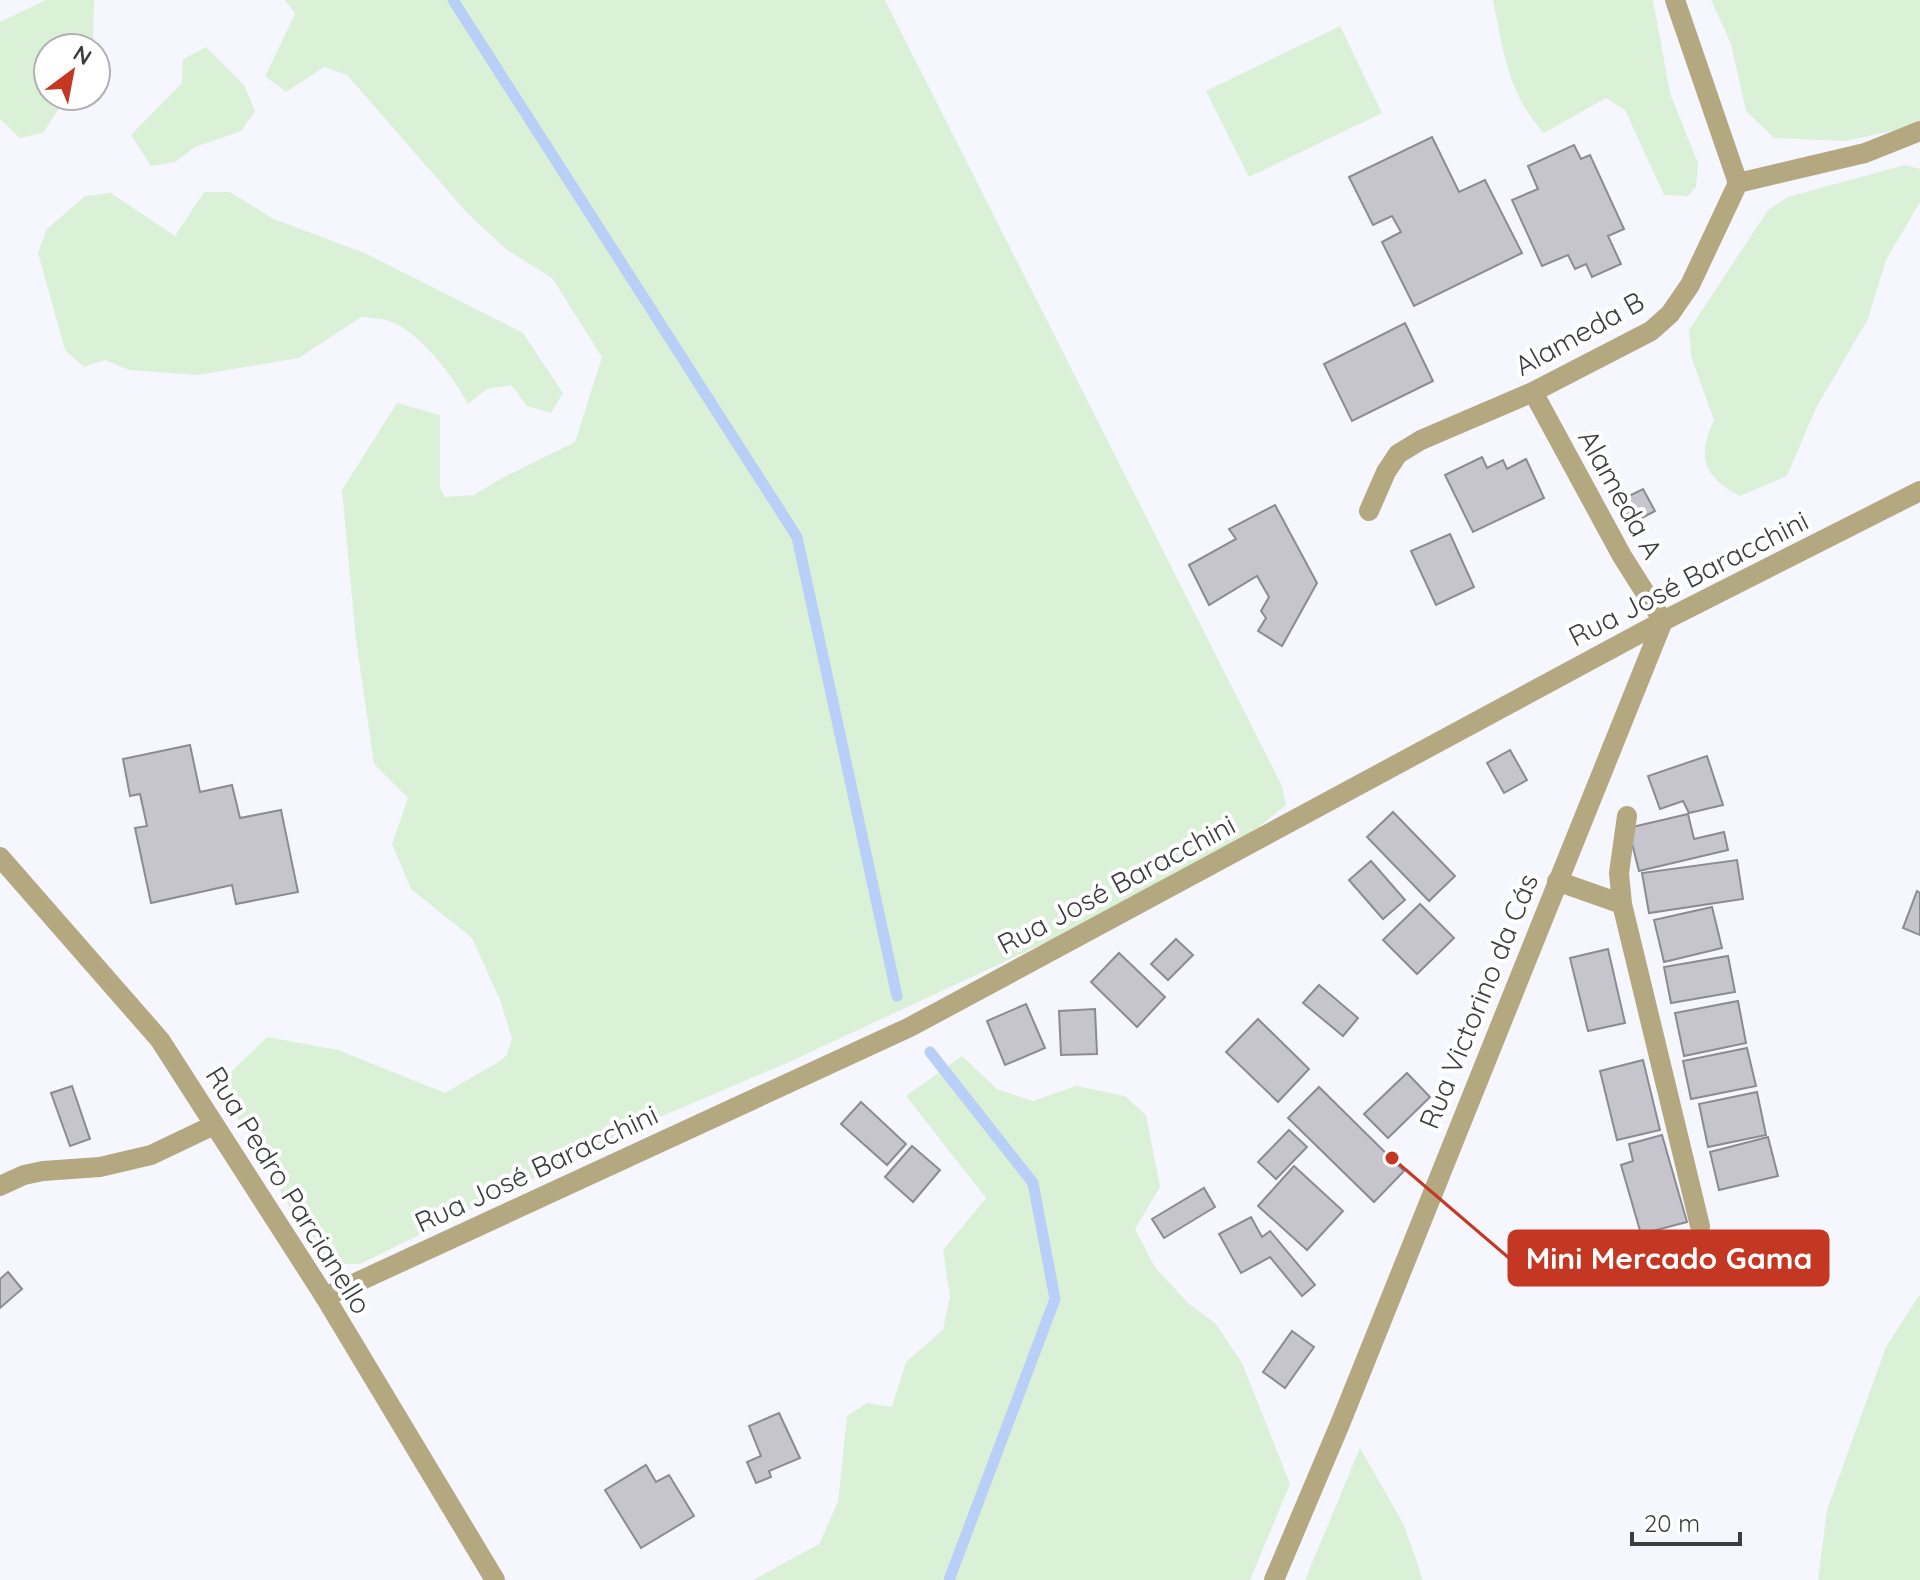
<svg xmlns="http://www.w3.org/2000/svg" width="1920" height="1580" font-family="Quicksand,sans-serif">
	<rect width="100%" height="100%" fill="#f6f7fe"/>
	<g fill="#daf0d7">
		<polygon points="46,0 94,0 93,48 48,48 48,96 67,96 43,133 20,138 0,119 0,22"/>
		<polygon points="285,0 885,0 1282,786 1286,805 1246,837 1206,859 1174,873 1134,897 1051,940 787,1063 651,1121 360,1264 323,1264 218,1085 267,1037 338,1050 445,1093 500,1061 506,1056 512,1039 500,1000 472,938 411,889 392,844 408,798 374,764 356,640 342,490 397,403 440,415 440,488 445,497 474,495 502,478 575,442 602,357 552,278 507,250 468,214 347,75 324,67 286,92 265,76 295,14"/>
		<path d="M1493,0H1653L1670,93L1698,163L1696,187L1688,196L1664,195L1625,110L1606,98L1544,133C1508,95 1503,50 1493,0Z"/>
		<polygon points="1711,0 1920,0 1920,120 1914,126 1846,141 1774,138 1746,111 1731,44"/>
		<polygon points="1340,26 1382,113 1249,177 1206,91"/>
		<polygon points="206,47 244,85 255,111 241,131 195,147 175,162 151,166 131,135 182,83 183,59"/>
		<path d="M1905,165L1920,169V202L1886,260L1868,319L1816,408L1787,476L1740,496C1704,477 1696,458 1714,420L1691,356L1689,330L1768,210L1788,197Z"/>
		<path d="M204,192H230L274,219L367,254L523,333L563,393L551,413L527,406L511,385L487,389L468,404C453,376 419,330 386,320C379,318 369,318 361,317L299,358L198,375L129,370L105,360L84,367L65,350L38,253L47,229L85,196L111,193L175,236Z"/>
		<polygon points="962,1056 997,1089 1033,1101 1076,1086 1125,1096 1146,1115 1160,1187 1135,1229 1155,1267 1188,1303 1216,1324 1242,1363 1290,1484 1250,1580 753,1580 819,1544 838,1502 847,1416 867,1403 892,1407 906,1362 943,1330 950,1296 943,1250 986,1198 906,1096"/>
		<polygon points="1920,1294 1920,1580 1818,1580 1827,1510 1886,1347"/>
		<polygon points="1360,1448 1404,1525 1423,1580 1305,1580"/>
	</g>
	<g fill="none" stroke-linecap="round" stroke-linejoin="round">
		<g stroke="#b8cff8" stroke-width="11">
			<polyline points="453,0 797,537 897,996"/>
			<polyline points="930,1052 1033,1183 1055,1299 949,1580"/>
		</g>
	</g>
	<g fill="#c6c4cc" stroke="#8c8a92" stroke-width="2">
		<polygon points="1432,137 1459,192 1485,180 1522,253 1414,306 1382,242 1401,232 1392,216 1373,225 1349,177"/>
		<polygon points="1574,145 1581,159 1590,155 1624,229 1608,236 1621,264 1592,277 1586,264 1575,269 1568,255 1542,266 1512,200 1538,189 1528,166"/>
		<polygon points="1405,323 1433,381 1352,421 1324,364"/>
		<polygon points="1482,457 1487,468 1503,460 1507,469 1526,459 1544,498 1473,532 1445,475"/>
		<polygon points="1643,489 1655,511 1627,526 1615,503"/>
		<polygon points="1275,505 1317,583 1282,646 1258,631 1266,618 1261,611 1269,597 1257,576 1209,605 1189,565 1236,539 1229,529"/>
		<polygon points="1450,534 1474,587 1436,605 1411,551"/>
		<polygon points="190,745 200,792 232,785 240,818 281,810 298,892 236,904 232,885 151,903 135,828 147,826 140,794 130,796 123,759"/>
		<polygon points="1510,750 1527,780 1504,793 1487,763"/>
		<polygon points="1707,756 1723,805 1689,813 1683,801 1660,809 1648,776"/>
		<polygon points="1393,812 1455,876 1429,901 1367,837"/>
		<polygon points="1688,814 1694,839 1724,832 1728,850 1639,871 1628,828"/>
		<polygon points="1737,860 1743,899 1649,913 1642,873"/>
		<polygon points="1371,861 1405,900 1383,919 1349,880"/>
		<polygon points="1917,891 1920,893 1920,935 1903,928"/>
		<polygon points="1420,904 1454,938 1417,974 1383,940"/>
		<polygon points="1712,907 1722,948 1664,962 1654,920"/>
		<polygon points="1176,939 1193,955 1168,980 1151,964"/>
		<polygon points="1608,949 1625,1023 1588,1031 1570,958"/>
		<polygon points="1119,953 1165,997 1137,1027 1091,982"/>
		<polygon points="1728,956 1735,992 1671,1003 1664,967"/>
		<polygon points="1319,985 1358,1018 1343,1036 1303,1003"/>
		<polygon points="1738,1001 1746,1043 1684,1056 1675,1013"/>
		<polygon points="1026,1004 1045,1048 1005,1065 987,1021"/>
		<polygon points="1095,1009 1097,1054 1061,1055 1059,1011"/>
		<polygon points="1258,1019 1309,1069 1278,1102 1226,1052"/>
		<polygon points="1747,1048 1756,1086 1691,1099 1683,1061"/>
		<polygon points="1643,1060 1660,1130 1617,1140 1600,1071"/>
		<polygon points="1407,1073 1430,1097 1388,1138 1364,1114"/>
		<polygon points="72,1086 90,1139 70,1146 51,1093"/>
		<polygon points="1319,1087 1404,1171 1374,1202 1288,1118"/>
		<polygon points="1757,1092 1766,1135 1708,1147 1699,1104"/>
		<polygon points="861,1102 906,1144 887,1165 841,1124"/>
		<polygon points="1289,1130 1307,1147 1276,1179 1258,1162"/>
		<polygon points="1662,1135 1687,1222 1641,1234 1621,1165 1633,1161 1629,1144"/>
		<polygon points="1768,1137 1778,1176 1719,1190 1710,1152"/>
		<polygon points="912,1146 940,1170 913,1202 885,1177"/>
		<polygon points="1294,1166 1343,1211 1307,1250 1258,1206"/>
		<polygon points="1204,1188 1215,1207 1164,1238 1152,1219"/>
		<polygon points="1251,1217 1262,1237 1270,1231 1315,1285 1302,1296 1270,1257 1241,1273 1219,1234"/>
		<polygon points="8,1272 22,1289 0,1308 0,1279"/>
		<polygon points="1292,1331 1314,1347 1285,1388 1263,1372"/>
		<polygon points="779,1413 800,1458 769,1471 771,1477 756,1483 747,1462 761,1456 749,1426"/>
		<polygon points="646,1465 656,1482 669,1475 694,1516 641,1548 605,1490"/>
	</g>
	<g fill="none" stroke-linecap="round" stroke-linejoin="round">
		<g stroke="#b4a881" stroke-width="20">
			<polyline points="1675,0 1738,183"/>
			<polyline points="1533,392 1622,556 1663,621"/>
			<polyline points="1369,511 1386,472 1398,454 1421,440 1533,392 1651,331 1670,314 1690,285 1738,183 1865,153 1920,131"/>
			<polyline points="1627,816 1619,873 1622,904 1700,1226"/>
			<polyline points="0,857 160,1040 325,1297 495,1580"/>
			<polyline points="1557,881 1622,904"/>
			<polyline points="0,1186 24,1175 43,1171 100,1167 151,1155 214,1125"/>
			<polyline points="325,1297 910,1027 1663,621 1920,491"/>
			<polyline points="1274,1580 1340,1424 1663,621"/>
		</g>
	</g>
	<g text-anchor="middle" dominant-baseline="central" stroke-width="8" stroke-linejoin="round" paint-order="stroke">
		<g font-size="28" fill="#3c3d40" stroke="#fff">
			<text transform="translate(1579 333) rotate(-29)">Alameda B</text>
			<text transform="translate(1621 494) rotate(61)">Alameda A</text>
			<text transform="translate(1688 578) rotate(-27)">Rua José Baracchini</text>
			<text transform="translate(1116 884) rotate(-28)">Rua José Baracchini</text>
			<text transform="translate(1478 1001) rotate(-68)">Rua Victorino da Cás</text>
			<text transform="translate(536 1168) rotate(-25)">Rua José Baracchini</text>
			<text transform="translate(289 1190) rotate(58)">Rua Pedro Parcianello</text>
		</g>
	</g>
	<path fill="none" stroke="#c43823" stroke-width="3" d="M1392 1158L1509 1258"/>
	<circle fill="#c43823" stroke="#fff" stroke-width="3" cx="1392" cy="1158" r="8"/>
	<rect fill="#c43823" stroke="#c43823" stroke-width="3" x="1509" y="1231" width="319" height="54" rx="8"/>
	<g font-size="30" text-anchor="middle" font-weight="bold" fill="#fff">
		<text x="1669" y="1269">Mini Mercado Gama</text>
	</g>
	<g transform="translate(72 72) rotate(32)"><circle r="38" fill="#ffffff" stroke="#b1b1b3" stroke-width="2"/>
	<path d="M0-6L14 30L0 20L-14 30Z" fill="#c43823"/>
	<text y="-12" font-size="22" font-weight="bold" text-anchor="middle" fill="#3c3d40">N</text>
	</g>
	<path d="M1632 1532v12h108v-12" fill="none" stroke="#3c3d40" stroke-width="4"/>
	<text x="1644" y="1532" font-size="24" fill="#3c3d40" stroke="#ffffff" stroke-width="6" paint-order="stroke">20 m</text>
</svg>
